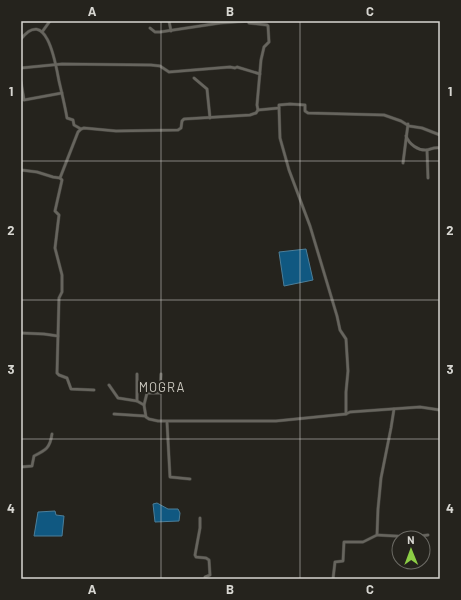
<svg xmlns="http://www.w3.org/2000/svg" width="461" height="600" font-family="Barlow,sans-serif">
	<rect width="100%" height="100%" fill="#25231d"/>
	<g fill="#105881" stroke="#4c7e99">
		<polygon points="306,249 313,280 284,286 279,252"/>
		<polygon points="157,503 168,509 178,509 180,513 179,521 155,522 153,504"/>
		<polygon points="55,511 56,515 64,516 62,536 34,536 38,512"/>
	</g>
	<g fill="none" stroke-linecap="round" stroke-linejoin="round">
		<g stroke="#42413c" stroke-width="3.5">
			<g id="minor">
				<polyline points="169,21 171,31"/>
				<polyline points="248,21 249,23 267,25 268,26 269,42 264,47 261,60 257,105 258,110 279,108 279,105 290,104 305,105 305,111 308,113 384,115 401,121 409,126 422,128 440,135"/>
				<polyline points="150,28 155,32 160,32 220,23 248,21"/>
				<polyline points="42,32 50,21"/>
				<path d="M21,39C47,6 56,66 59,81C62,94 65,106 67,118L73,120L74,125L81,129"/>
				<polyline points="21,68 62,64 151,65 160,66 169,72 230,67 235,68 237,67 260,74"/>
				<polyline points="194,78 207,89 210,118"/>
				<polyline points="21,82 24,100 62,93"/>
				<polyline points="279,108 280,138 289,170 310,226 337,316 340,330 346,339 348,371 346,392 346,414 350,412 420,407 440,410"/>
				<path d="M406,136C409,144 418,151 427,150C431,149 435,147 440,148"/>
				<polyline points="427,150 428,178"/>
				<polyline points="403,163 408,124"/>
				<polyline points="21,170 37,172 53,177 60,178"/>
				<polyline points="21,333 44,334 58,336"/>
				<polyline points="109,385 118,398 137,401 144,405 146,417 149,419 158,421 276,421 346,414"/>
				<polyline points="94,390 71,389 67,378 59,375 57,373 59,298 62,292 62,275 55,248 59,215 55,211 62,180 60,178 78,132 81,129 84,128 116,131 178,130 181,128 182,121 184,119 250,115 256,113 258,110"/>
				<polyline points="137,401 137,374"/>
				<polyline points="144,405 147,393 160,393 161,374"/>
				<polyline points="114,414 145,416"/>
				<polyline points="167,422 170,477 190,479"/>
				<path d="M21,467L32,466L34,456C46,450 50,448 52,434"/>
				<polyline points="200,518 200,528 195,555 196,557 206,558 209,560 210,575 205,577 205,579"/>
				<polyline points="377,535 413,537 428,535"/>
				<polyline points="333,579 335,562 343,561 344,542 363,542 377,535 378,509 381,478 391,428 394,409"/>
			</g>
		</g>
		<use href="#minor" stroke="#67655e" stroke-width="2.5"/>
	</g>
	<path fill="none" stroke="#d7d6d1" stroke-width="1" stroke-opacity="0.55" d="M161,21V579M300,21V579M21,161H440M21,300H440M21,439H440"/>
	<g text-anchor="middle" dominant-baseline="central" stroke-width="4" stroke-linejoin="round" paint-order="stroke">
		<g font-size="13" letter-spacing="1" fill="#cac7be" stroke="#25231d">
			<text x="162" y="387">MOGRA</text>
		</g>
	</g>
	<rect width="461" height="600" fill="none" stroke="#25231d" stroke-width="44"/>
	<g transform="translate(411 550) rotate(359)"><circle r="19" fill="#25231d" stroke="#6c6b65"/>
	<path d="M0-3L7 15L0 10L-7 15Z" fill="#8cce45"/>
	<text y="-6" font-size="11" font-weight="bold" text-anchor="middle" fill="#d7d6d1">N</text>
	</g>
	<rect x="22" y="22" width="417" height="556" fill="none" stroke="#d7d6d1" stroke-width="1.5"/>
	<g font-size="13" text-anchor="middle" font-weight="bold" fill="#d7d6d1">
		<text x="92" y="16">A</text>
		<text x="230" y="16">B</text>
		<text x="370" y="16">C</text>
		<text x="11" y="96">1</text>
		<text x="450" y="96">1</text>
		<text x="11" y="235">2</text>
		<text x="450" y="235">2</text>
		<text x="11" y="374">3</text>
		<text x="450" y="374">3</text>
		<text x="11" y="513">4</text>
		<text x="450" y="513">4</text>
		<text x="92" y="594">A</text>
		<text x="230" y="594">B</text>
		<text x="370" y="594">C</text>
	</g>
</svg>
